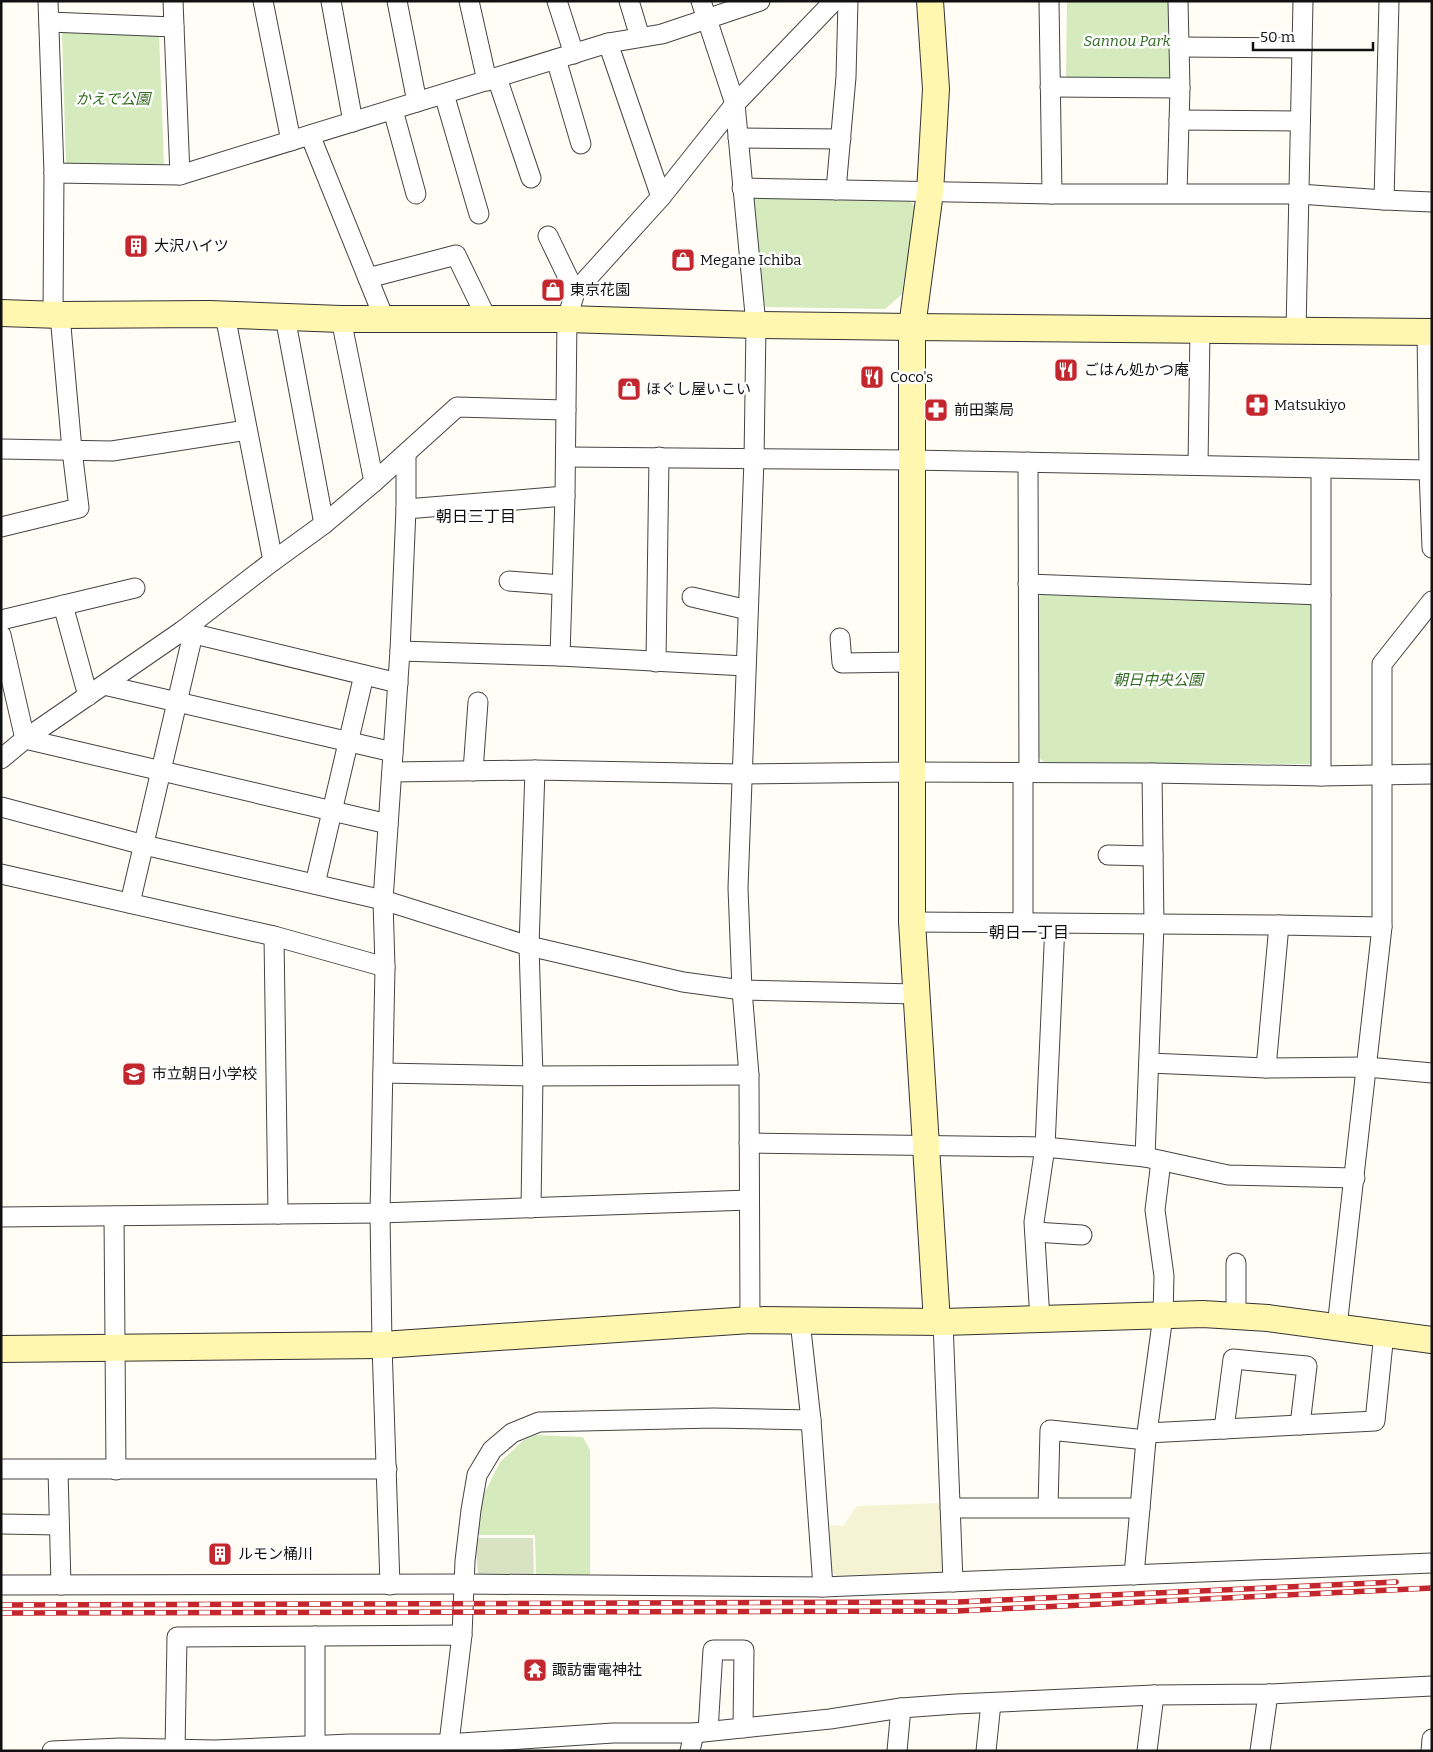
<svg xmlns="http://www.w3.org/2000/svg" width="1433" height="1752" font-family="Bitter,'Noto Sans JP',serif">
	<rect width="100%" height="100%" fill="#fffdf5"/>
	<polygon fill="#f6f3d4" points="942,1503 945,1567 942,1575 839,1582 831,1568 830,1525 843,1526 857,1506"/>
	<g fill="#d5ebbd">
		<polygon points="1067,1 1173,1 1171,83 1066,80"/>
		<polygon points="62,33 159,34 164,164 66,164"/>
		<polygon points="756,196 909,200 915,207 902,294 885,309 767,307 760,302 751,204"/>
		<polygon points="1041,595 1308,599 1314,604 1314,760 1311,764 1044,762 1035,755 1035,601"/>
		<polygon points="536,1435 583,1437 590,1450 590,1576 536,1577 535,1535 472,1535 474,1514 500,1462 524,1440"/>
	</g>
	<polygon fill="#d9e3c4" points="475,1538 533,1538 534,1578 478,1576"/>
	<g fill="none" stroke-linecap="round" stroke-linejoin="round">
		<g stroke="#444" stroke-width="21">
			<g id="street">
				<polyline points="48,1 54,173 53,314"/>
				<polyline points="173,1 180,175"/>
				<polyline points="263,1 291,141"/>
				<polyline points="331,1 353,122"/>
				<polyline points="397,1 417,102"/>
				<polyline points="469,1 487,81"/>
				<polyline points="557,1 574,54"/>
				<polyline points="629,1 640,37"/>
				<polyline points="701,1 735,104 756,325 754,460 738,888 742,990 749,1075 750,1320"/>
				<polyline points="1049,1 1052,194"/>
				<polyline points="49,22 174,27"/>
				<polyline points="608,43 661,197"/>
				<polyline points="1179,47 1302,48"/>
				<polyline points="556,59 581,144"/>
				<polyline points="497,78 531,178"/>
				<polyline points="1050,87 1180,88"/>
				<polyline points="444,94 479,214"/>
				<polyline points="393,110 416,194"/>
				<polyline points="1179,120 1300,121"/>
				<polyline points="310,135 384,318"/>
				<polyline points="738,138 841,139"/>
				<polyline points="54,173 180,175 608,43 662,34 760,1"/>
				<polyline points="742,188 1052,194 1299,194 1384,200 1432,202"/>
				<polyline points="836,190 846,77 848,1"/>
				<polyline points="1177,193 1180,88 1178,1"/>
				<polyline points="1384,200 1389,1"/>
				<polyline points="548,236 575,292"/>
				<polyline points="368,278 456,255 487,319"/>
				<polyline points="225,315 273,561"/>
				<polyline points="285,317 324,524"/>
				<polyline points="341,319 374,482"/>
				<polyline points="1296,331 1303,1"/>
				<polyline points="1427,332 1429,470 1432,548"/>
				<polyline points="1,449 112,451 247,430"/>
				<polyline points="566,457 911,460 1429,470"/>
				<polyline points="1028,462 1029,773"/>
				<polyline points="1198,465 1200,330"/>
				<polyline points="1321,469 1321,776"/>
				<polyline points="406,509 565,496"/>
				<polyline points="1,527 79,508 72,450 60,315"/>
				<polyline points="509,581 562,585"/>
				<polyline points="1028,584 1321,595"/>
				<polyline points="692,597 748,610"/>
				<polyline points="63,605 88,696"/>
				<polyline points="1,620 135,588"/>
				<polyline points="182,631 398,683"/>
				<polyline points="1,635 25,739 388,824"/>
				<polyline points="840,638 842,663 911,662"/>
				<polyline points="400,651 560,656 745,666"/>
				<polyline points="560,656 565,496 567,319 575,292 661,197 735,104 834,1"/>
				<polyline points="656,662 659,457"/>
				<polyline points="104,685 393,752"/>
				<polyline points="1,759 25,739 182,631 273,561 324,524 374,482 457,407 566,410"/>
				<polyline points="473,771 478,702"/>
				<polyline points="392,772 535,770 741,774 911,772 1152,773 1321,776 1432,774"/>
				<polyline points="1,807 144,845 383,900 529,946 683,982 742,990 916,994"/>
				<polyline points="1108,855 1153,856"/>
				<polyline points="1,874 274,936 385,967"/>
				<polyline points="315,884 364,675"/>
				<polyline points="130,903 193,634"/>
				<polyline points="912,922 1279,925"/>
				<polyline points="1023,922 1023,773"/>
				<polyline points="274,936 278,1214"/>
				<polyline points="1149,1063 1266,1068 1367,1067 1432,1073"/>
				<polyline points="1266,1068 1279,925 1382,927"/>
				<polyline points="383,1073 533,1076 749,1075"/>
				<polyline points="749,1143 1045,1147 1145,1157 1228,1175 1355,1178"/>
				<polyline points="1145,1157 1154,925 1152,773"/>
				<polyline points="531,1208 533,1076 529,946 535,770"/>
				<polyline points="114,1216 116,1470"/>
				<polyline points="1,1217 380,1213 749,1200"/>
				<polyline points="1035,1232 1082,1235"/>
				<polyline points="1236,1316 1236,1263"/>
				<polyline points="1040,1320 1034,1222 1045,1147 1055,924"/>
				<polyline points="800,1321 811,1420 823,1587"/>
				<polyline points="943,1322 953,1582"/>
				<polyline points="1337,1327 1382,927 1382,664 1432,601"/>
				<polyline points="1224,1429 1233,1359 1307,1366 1300,1425"/>
				<polyline points="1147,1433 1375,1421 1384,1333"/>
				<polyline points="1,1469 387,1469"/>
				<polyline points="58,1470 61,1585"/>
				<polyline points="1048,1507 1050,1430 1146,1440"/>
				<polyline points="950,1508 1140,1508 1134,1575"/>
				<polyline points="1140,1508 1146,1440 1163,1316 1164,1276 1155,1210 1161,1161"/>
				<polyline points="1,1524 59,1525"/>
				<polyline points="1,1585 464,1584 823,1587 1432,1563"/>
				<polyline points="390,1585 382,1345 380,1213 385,967 383,900 400,651 406,509 406,454"/>
				<polyline points="462,1635 465,1561 471,1510 477,1475 492,1450 512,1433 539,1422 714,1418 811,1420"/>
				<polyline points="708,1731 713,1650 744,1650 743,1728"/>
				<polyline points="315,1746 315,1636"/>
				<polyline points="175,1750 177,1637 462,1635 449,1743"/>
				<polyline points="52,1751 120,1748 215,1750 350,1744 446,1744 613,1733 694,1733 830,1719 901,1708 956,1704 1154,1695 1268,1694 1432,1686"/>
				<polyline points="690,1751 694,1733"/>
				<polyline points="897,1751 901,1708"/>
				<polyline points="986,1751 991,1703"/>
				<polyline points="1147,1751 1154,1695"/>
				<polyline points="1260,1751 1268,1694"/>
				<polyline points="1431,1751 1432,1739"/>
			</g>
		</g>
		<g stroke="#333" stroke-width="28">
			<g id="secondary">
				<polyline points="930,1 936,89 930,192 912,327 912,922 937,1322"/>
				<polyline points="1,313 60,315 209,314 341,319 567,319 756,325 912,327 1432,332"/>
				<polyline points="1,1349 382,1345 750,1320 943,1322 1203,1314 1268,1318 1432,1340"/>
			</g>
		</g>
		<use href="#street" stroke="#fff" stroke-width="19"/>
		<use href="#secondary" stroke="#fff6b0" stroke-width="26"/>
		<g stroke="#c4262e" stroke-width="5.5">
			<g id="rail">
				<polyline points="1,1605 958,1602 1396,1582"/>
				<polyline points="1,1613 957,1611 1432,1588"/>
			</g>
		</g>
		<use href="#rail" stroke="#fff" stroke-width="4" stroke-dasharray="11" stroke-linecap="butt"/>
	</g>
	<defs>
		<g id="building-square" transform="scale(1.25)"><rect x="-9" y="-9" width="18" height="18" rx="4" fill="#c4262e" stroke="#fff"/><path d="M-4-6H4V6H1V3H-1V6H-4ZM-2.5-4.3h1.7v1.8h-1.7ZM.8-4.3h1.7v1.8H.8ZM-2.5-1h1.7V.8h-1.7ZM.8-1h1.7V.8H.8Z" fill="#fff"/></g>
		<g id="shop-square" transform="scale(1.25)"><rect x="-9" y="-9" width="18" height="18" rx="4" fill="#c4262e" stroke="#fff"/><path d="M-5-2.5h2.3a2.7 3.5 0 0 1 5.4 0H5L5.5 6h-11ZM-1.5-2.5h3a1.5 2.3 0 0 0-3 0Z" fill="#fff"/></g>
		<g id="restaurant-square" transform="scale(1.25)"><rect x="-9" y="-9" width="18" height="18" rx="4" fill="#c4262e" stroke="#fff"/><path d="M-5-6h1v4h1v-4h1v4h1v-4h1v5L-1.5 .5V6h-2V.5L-5-1ZM5-6V6H3V1.5H1.5Q1.5-4 5-6Z" fill="#fff"/></g>
		<g id="pharmacy-square" transform="scale(1.25)"><rect x="-9" y="-9" width="18" height="18" rx="4" fill="#c4262e" stroke="#fff"/><path d="M-2-6h4v4h4v4h-4v4h-4v-4h-4v-4h4Z" fill="#fff"/></g>
		<g id="school-square" transform="scale(1.25)"><rect x="-9" y="-9" width="18" height="18" rx="4" fill="#c4262e" stroke="#fff"/><path d="M0-5L7-2L0 1L-7-2ZM-4 1L0 2.5L4 1V4Q0 6-4 4Z" fill="#fff"/></g>
		<g id="temple-square" transform="scale(1.25)"><rect x="-9" y="-9" width="18" height="18" rx="4" fill="#c4262e" stroke="#fff"/><path d="M0-6L5-2H3V0L6.5 2.5H4V6H1.5V3h-3V6H-4V2.5H-6.5L-3 0V-2H-5Z" fill="#fff"/></g>
	</defs>
	<g fill-rule="evenodd">
		<use href="#building-square" x="136" y="246"/>
		<use href="#shop-square" x="683" y="260"/>
		<use href="#shop-square" x="553" y="290"/>
		<use href="#restaurant-square" x="1066" y="370"/>
		<use href="#restaurant-square" x="872" y="377"/>
		<use href="#shop-square" x="629" y="389"/>
		<use href="#pharmacy-square" x="1257" y="405"/>
		<use href="#pharmacy-square" x="936" y="410"/>
		<use href="#school-square" x="134" y="1074"/>
		<use href="#building-square" x="220" y="1554"/>
		<use href="#temple-square" x="535" y="1670"/>
	</g>
	<g text-anchor="middle" dominant-baseline="central" stroke-width="5" stroke-linejoin="round" paint-order="stroke">
		<g font-size="15" font-style="italic" fill="#2f6b1f" stroke="#fff">
			<text x="1127" y="41">Sannou Park</text>
			<text x="113" y="99">かえで公園</text>
			<text x="1158" y="680">朝日中央公園</text>
		</g>
		<g font-size="15" fill="#111" stroke="#fff" text-anchor="start">
			<text x="154" y="246">大沢ハイツ</text>
			<text x="700" y="260">Megane Ichiba</text>
			<text x="570" y="290">東京花園</text>
			<text x="1084" y="370">ごはん処かつ庵</text>
			<text x="890" y="377">Coco's</text>
			<text x="646" y="389">ほぐし屋いこい</text>
			<text x="1274" y="405">Matsukiyo</text>
			<text x="954" y="410">前田薬局</text>
			<text x="152" y="1074">市立朝日小学校</text>
			<text x="238" y="1554">ルモン桶川</text>
			<text x="552" y="1670">諏訪雷電神社</text>
		</g>
		<g font-size="16" fill="#111" stroke="#fff">
			<text x="476" y="516">朝日三丁目</text>
			<text x="1029" y="932">朝日一丁目</text>
		</g>
	</g>
	<rect width="1433" height="1752" fill="none" stroke="#111111" stroke-width="5"/>
	<path d="M1253 42v8h120v-8" fill="none" stroke="#111111" stroke-width="2.5"/>
	<text x="1260" y="42" font-size="15" fill="#111111" stroke="#ffffff" stroke-width="4" paint-order="stroke">50 m</text>
</svg>
